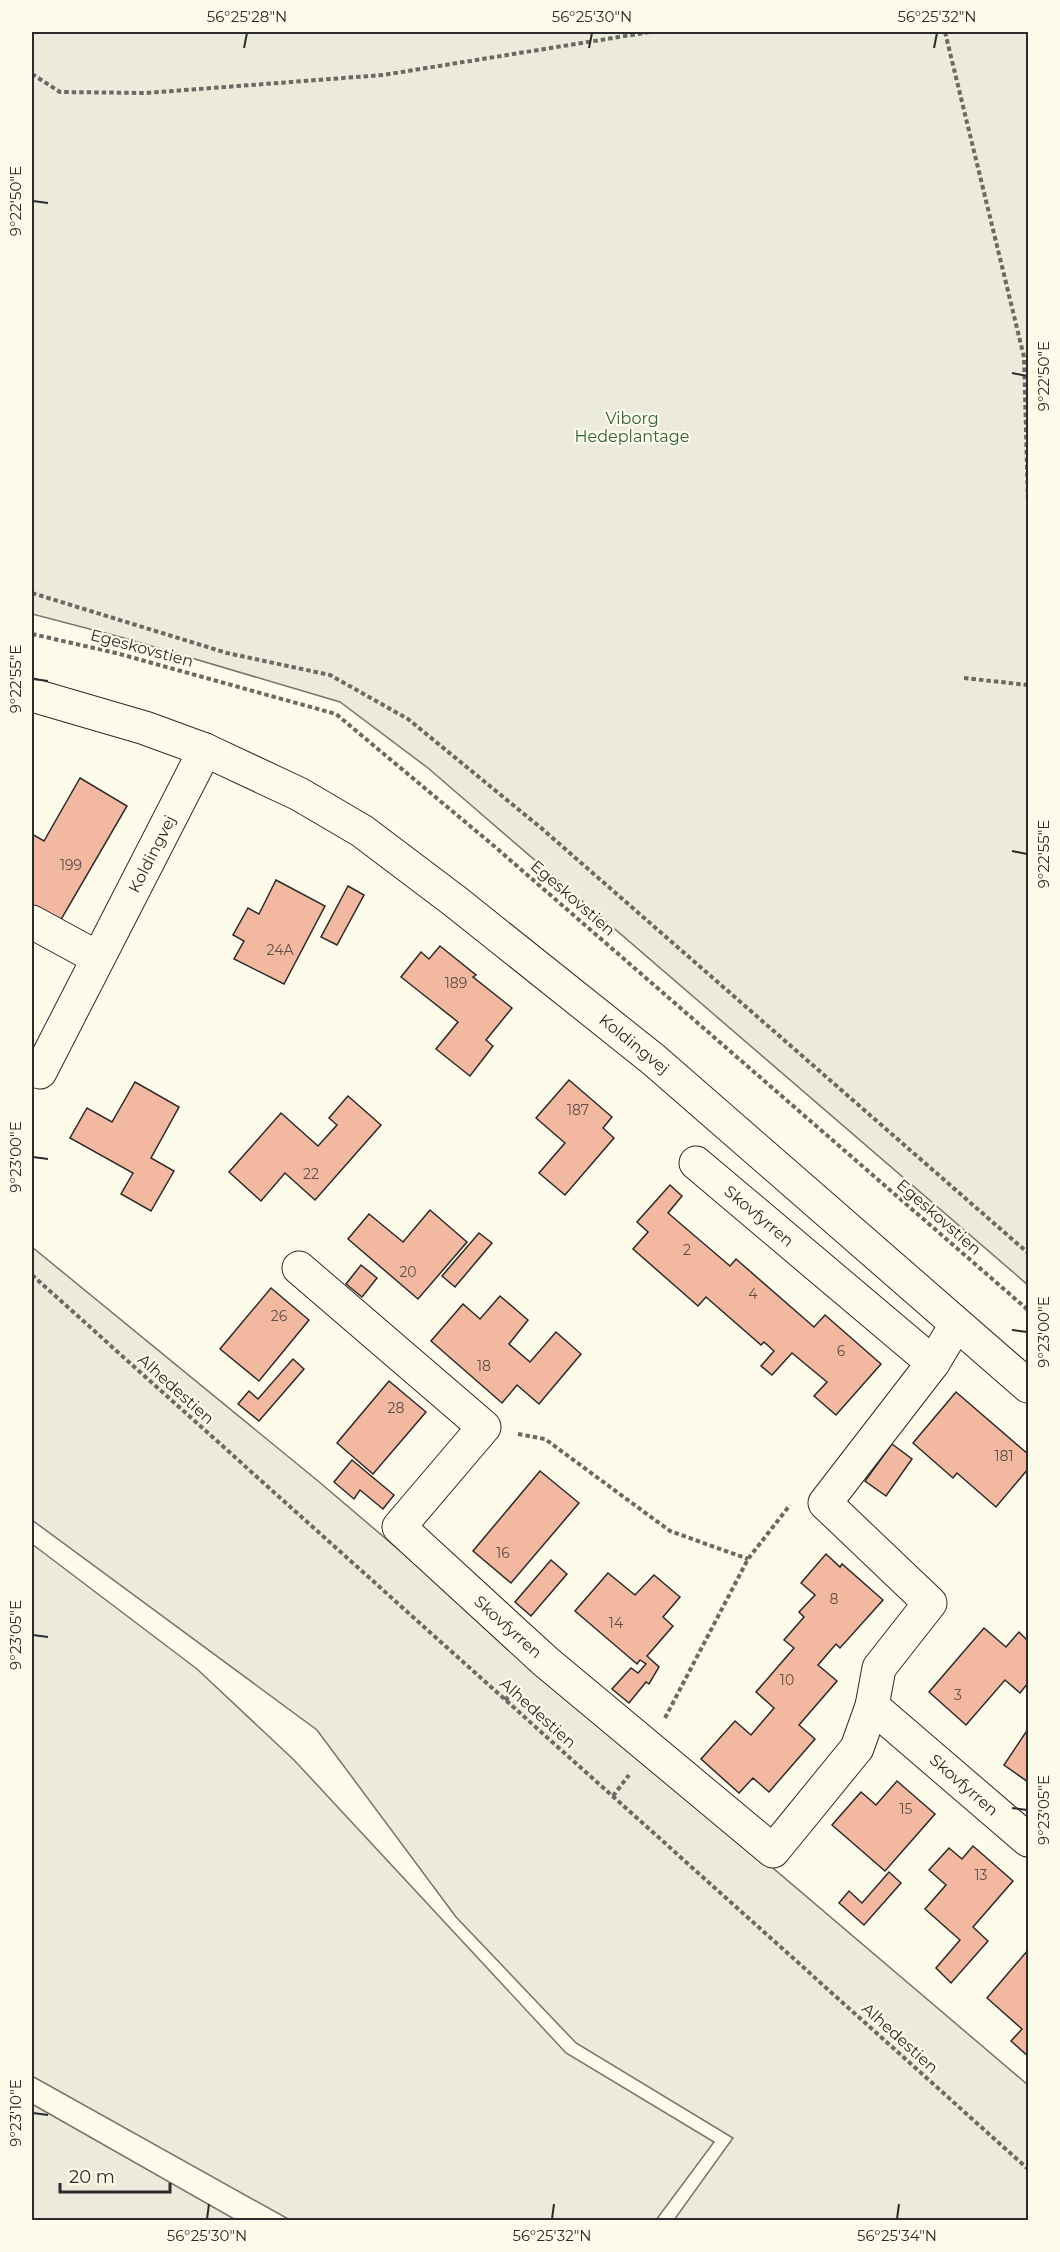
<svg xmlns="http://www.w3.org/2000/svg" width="1060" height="2252" font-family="Montserrat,sans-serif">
	<rect width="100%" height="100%" fill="#fdfbea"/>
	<g fill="#ecebdb" stroke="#74746e" stroke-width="1.5">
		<polygon points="32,32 1028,32 1028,1285 428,768 340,702 124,638 32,614"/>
		<polygon points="32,1247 318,1481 1028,2085 1028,2220 674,2220 733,2138 576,2043 456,1917 317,1730 32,1520"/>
		<polygon points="32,1544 197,1669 294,1760 566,2053 714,2142 656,2220 290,2220 32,2076"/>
		<polygon points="32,2104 236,2220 32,2220"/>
	</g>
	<g fill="#f2b8a0" stroke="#2b2b2b" stroke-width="1.5">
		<polygon points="80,778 127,806 59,923 32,907 32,834 44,841"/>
		<polygon points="276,880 325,906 284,984 234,959 244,941 233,935 248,908 259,914"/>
		<polygon points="348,886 364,895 337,945 321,937"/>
		<polygon points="440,946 476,975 473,977 512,1008 486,1040 493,1046 470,1076 436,1049 458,1022 401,977 421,952 429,959"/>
		<polygon points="569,1080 612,1117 603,1128 614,1138 565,1195 539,1173 565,1143 536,1118"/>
		<polygon points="135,1082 179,1107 151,1158 174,1171 151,1211 121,1194 133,1173 70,1138 87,1108 112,1122"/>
		<polygon points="348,1096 381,1125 315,1200 285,1173 261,1201 229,1172 281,1113 318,1146 337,1125 329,1118"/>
		<polygon points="670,1185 682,1196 668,1213 730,1266 736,1259 814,1327 825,1315 881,1364 836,1415 814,1396 827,1382 792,1353 772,1375 761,1366 774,1351 764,1342 761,1345 706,1297 698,1306 633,1249 648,1232 637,1222"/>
		<polygon points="430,1210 467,1242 418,1299 348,1239 369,1214 403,1242"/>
		<polygon points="479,1233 492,1243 455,1287 442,1276"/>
		<polygon points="361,1265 377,1278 362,1297 346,1284"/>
		<polygon points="271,1288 309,1320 259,1381 220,1349"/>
		<polygon points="500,1296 528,1320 509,1344 530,1362 556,1332 581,1354 539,1404 517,1385 502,1403 431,1341 463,1304 480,1319"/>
		<polygon points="293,1359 304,1369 259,1421 238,1404 249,1391 258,1399"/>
		<polygon points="389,1381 426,1412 373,1474 337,1443"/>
		<polygon points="956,1392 1028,1454 1028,1469 996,1507 957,1473 953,1478 913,1443"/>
		<polygon points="892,1444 912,1459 886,1496 865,1481"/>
		<polygon points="352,1460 394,1495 383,1509 360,1490 354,1499 334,1482"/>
		<polygon points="540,1471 579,1503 511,1583 473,1551"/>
		<polygon points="826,1554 840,1567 842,1564 883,1600 840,1648 836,1644 818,1665 837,1681 799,1725 815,1739 769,1792 753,1778 739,1793 701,1759 735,1721 751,1735 774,1708 756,1692 794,1648 784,1640 804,1617 799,1612 815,1595 801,1583"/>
		<polygon points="551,1560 567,1574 531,1616 515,1602"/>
		<polygon points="608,1573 635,1595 654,1575 680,1597 663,1617 673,1626 647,1656 659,1667 649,1684 646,1682 629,1703 612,1689 631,1668 638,1673 646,1664 640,1660 637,1664 575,1611"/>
		<polygon points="984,1628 1006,1647 1019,1632 1028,1641 1028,1683 1020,1693 1005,1680 966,1725 929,1692"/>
		<polygon points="1028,1729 1028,1782 1004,1765"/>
		<polygon points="897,1781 935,1814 885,1871 832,1825 861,1792 876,1805"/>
		<polygon points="973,1846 1013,1881 973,1927 988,1941 951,1983 936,1968 960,1940 925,1909 946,1885 929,1870 949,1848 962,1859"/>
		<polygon points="889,1872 901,1883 864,1925 839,1903 849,1891 862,1903"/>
		<polygon points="1028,1950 1028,2056 1011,2041 1022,2029 987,1998"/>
	</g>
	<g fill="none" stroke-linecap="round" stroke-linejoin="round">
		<g stroke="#2b2b2b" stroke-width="35">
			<g id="minor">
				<polyline points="32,922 98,958"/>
				<polyline points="40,1072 205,750"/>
				<polyline points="696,1163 933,1363"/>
				<polyline points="299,1268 484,1427 399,1527 545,1661 773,1851 857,1748 872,1706 879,1668 930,1603 825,1503 933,1363 956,1325"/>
				<polyline points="872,1706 1028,1840"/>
			</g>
		</g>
		<g stroke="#2b2b2b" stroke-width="35">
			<polyline id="tertiary" points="32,695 145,728 205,750 299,794 362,831 456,902 654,1060 1028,1386"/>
		</g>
		<g stroke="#6a6964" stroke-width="4" stroke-dasharray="4.5 3" stroke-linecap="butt">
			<polyline points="945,32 1024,357 1028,503"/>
			<polyline points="32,74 60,92 146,93 383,75 650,32"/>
			<polyline points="32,593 227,653 330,675 408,719 540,827 1028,1253"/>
			<polyline points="32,634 116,653 336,714 494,846 1028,1310"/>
			<polyline points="964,678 1028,685"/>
			<polyline points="32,1275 1028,2169"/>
			<polyline points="518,1434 545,1439 670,1531 748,1559"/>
			<polyline points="505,1700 521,1685"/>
			<polyline points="665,1718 748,1559 790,1505"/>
			<polyline points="613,1796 629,1775"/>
		</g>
		<use href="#minor" stroke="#fdfbea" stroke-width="33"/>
		<use href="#tertiary" stroke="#fdfbea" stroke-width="33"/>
	</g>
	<path fill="none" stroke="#2b2b2b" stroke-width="2" d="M244,48L247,33M589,48L592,33M934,48L937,33M33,201L48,203M1012,373L1027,376M33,679L48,681M1012,851L1027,854M33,1157L48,1159M1012,1330L1027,1332M33,1635L48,1637M1012,1808L1027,1810M33,2113L48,2115M207,2219L209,2204M552,2219L554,2204M897,2219L899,2204"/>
	<g text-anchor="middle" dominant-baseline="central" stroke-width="4.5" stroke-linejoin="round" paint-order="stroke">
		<g font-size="14" fill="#5d4e48">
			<text x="71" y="865">199</text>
			<text x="280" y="950">24A</text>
			<text x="456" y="983">189</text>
			<text x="578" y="1110">187</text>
			<text x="311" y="1174">22</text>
			<text x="687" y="1250">2</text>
			<text x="408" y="1272">20</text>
			<text x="753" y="1294">4</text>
			<text x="279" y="1316">26</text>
			<text x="841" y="1351">6</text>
			<text x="484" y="1366">18</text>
			<text x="396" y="1408">28</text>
			<text x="1004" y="1456">181</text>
			<text x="503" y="1553">16</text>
			<text x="834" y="1599">8</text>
			<text x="616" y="1623">14</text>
			<text x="787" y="1680">10</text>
			<text x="958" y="1695">3</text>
			<text x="906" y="1809">15</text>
			<text x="981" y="1875">13</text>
		</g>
		<g font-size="16" fill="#34623c" stroke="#fdfbea">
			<text x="632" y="418">Viborg<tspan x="632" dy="18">Hedeplantage</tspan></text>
		</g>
		<g font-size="16" fill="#2b2b2b" stroke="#fdfbea">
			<text transform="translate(142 648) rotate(15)">Egeskovstien</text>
			<text transform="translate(152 854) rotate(-63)">Koldingvej</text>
			<text transform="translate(573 898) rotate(41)">Egeskovstien</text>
			<text transform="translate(634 1044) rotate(39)">Koldingvej</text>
			<text transform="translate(759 1216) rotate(40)">Skovfyrren</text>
			<text transform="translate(939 1217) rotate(41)">Egeskovstien</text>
			<text transform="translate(176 1389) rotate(42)">Alhedestien</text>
			<text transform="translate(508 1627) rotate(42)">Skovfyrren</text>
			<text transform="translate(538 1713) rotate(42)">Alhedestien</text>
			<text transform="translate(964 1785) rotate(41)">Skovfyrren</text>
			<text transform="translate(900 2038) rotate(42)">Alhedestien</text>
		</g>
	</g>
	<rect width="1060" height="2252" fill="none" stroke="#fdfbea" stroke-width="66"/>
	<path d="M60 2183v9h110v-9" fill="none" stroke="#2b2b2b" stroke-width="3"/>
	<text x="69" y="2183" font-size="18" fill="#2b2b2b" stroke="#fdfbea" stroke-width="4.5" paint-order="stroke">20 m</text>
	<rect x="33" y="33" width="994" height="2186" fill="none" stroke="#2b2b2b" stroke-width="2"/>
	<g font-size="15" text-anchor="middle" fill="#2b2b2b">
		<text x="247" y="22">56°25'28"N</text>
		<text x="592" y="22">56°25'30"N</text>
		<text x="937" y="22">56°25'32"N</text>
		<text transform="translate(16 201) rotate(-90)" y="5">9°22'50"E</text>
		<text transform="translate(1044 376) rotate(-90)" y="5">9°22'50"E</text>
		<text transform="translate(16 679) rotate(-90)" y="5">9°22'55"E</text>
		<text transform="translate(1044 854) rotate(-90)" y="5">9°22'55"E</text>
		<text transform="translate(16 1157) rotate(-90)" y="5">9°23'00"E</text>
		<text transform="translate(1044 1332) rotate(-90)" y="5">9°23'00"E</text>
		<text transform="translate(16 1635) rotate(-90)" y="5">9°23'05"E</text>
		<text transform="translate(1044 1810) rotate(-90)" y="5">9°23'05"E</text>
		<text transform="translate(16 2113) rotate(-90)" y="5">9°23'10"E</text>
		<text x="207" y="2241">56°25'30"N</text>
		<text x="552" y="2241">56°25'32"N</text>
		<text x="897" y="2241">56°25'34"N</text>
	</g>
</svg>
